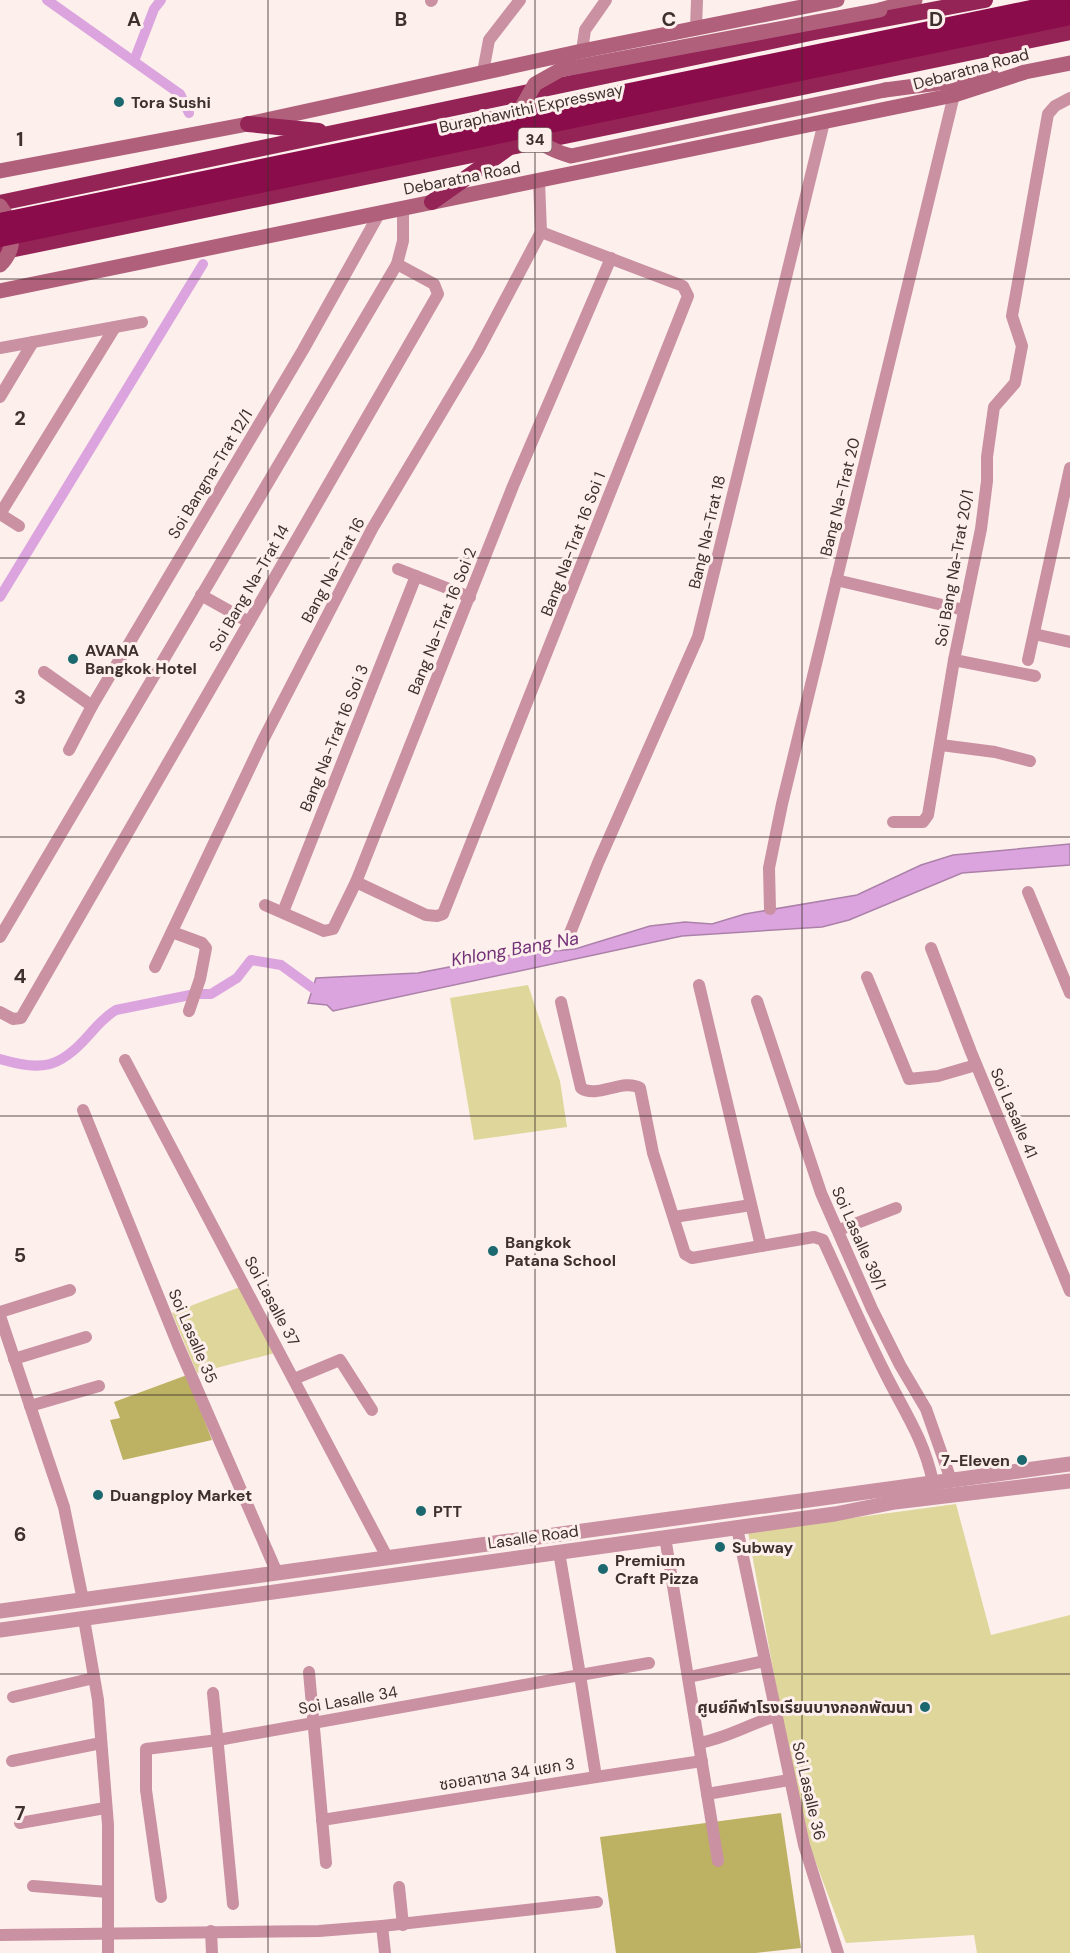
<svg xmlns="http://www.w3.org/2000/svg" width="1070" height="1953" font-family="'DM Sans','Noto Sans Thai',sans-serif">
	<rect width="100%" height="100%" fill="#fdefec"/>
	<g fill="#ded69a">
		<polygon points="528,985 560,1081 567,1127 474,1140 450,998"/>
		<polygon points="240,1287 275,1353 197,1373 172,1313"/>
		<polygon points="956,1504 991,1635 1070,1615 1070,1953 977,1953 974,1935 846,1943 809,1844 793,1779 748,1532"/>
	</g>
	<g fill="#bdb263">
		<polygon points="187,1375 212,1440 123,1460 110,1420 120,1418 114,1402"/>
		<polygon points="781,1813 801,1948 756,1953 616,1953 600,1837"/>
	</g>
	<polygon fill="#dba4de" stroke="#ac81a9" stroke-width="1.5" points="1070,844 1070,865 962,873 849,920 822,927 682,936 333,1011 327,1005 308,1003 316,978 418,973 512,955 575,949 650,926 685,922 712,924 745,914 857,895 921,865 953,855"/>
	<g fill="none" stroke-linecap="round" stroke-linejoin="round">
		<g stroke="#dba4de" stroke-width="10">
			<polyline points="47,0 180,94 189,113"/>
			<polyline points="134,61 154,9 161,0"/>
			<polyline points="0,597 203,264"/>
			<path d="M0,1059C41,1071 59,1069 88,1036C97,1026 104,1017 116,1010L195,994H211L237,978L251,960L281,965L314,989L327,991"/>
		</g>
		<g stroke="#ca91a3" stroke-width="12">
			<polyline points="431,1 432,0"/>
			<polyline points="696,28 697,0"/>
			<polyline points="582,51 585,30 606,0"/>
			<polyline points="483,72 489,40 520,0"/>
			<polyline points="0,348 142,322"/>
			<polyline points="0,397 33,342"/>
			<polyline points="0,514 115,327"/>
			<polyline points="0,514 19,526"/>
			<polyline points="398,569 470,597"/>
			<polyline points="836,580 964,610"/>
			<polyline points="201,595 249,622"/>
			<polyline points="1034,634 1070,642"/>
			<polyline points="954,660 1035,676"/>
			<polyline points="1028,660 1070,468"/>
			<polyline points="44,672 92,706"/>
			<polyline points="941,745 995,752 1030,761"/>
			<polyline points="69,750 92,706 303,350 379,214"/>
			<polyline points="893,822 923,822 928,815 954,660 981,529 987,481 987,457 994,407 1015,383 1022,346 1012,316 1048,114 1055,106 1070,98"/>
			<polyline points="356,882 426,915 437,916 443,914 688,296 683,286 541,232"/>
			<polyline points="1028,892 1070,993"/>
			<polyline points="265,905 324,931 333,929 356,882 513,486 611,258"/>
			<polyline points="770,909 769,868 782,804 954,95"/>
			<polyline points="283,912 416,576"/>
			<polyline points="172,932 202,943 206,948 200,979 189,1011"/>
			<polyline points="570,933 598,863 698,637 824,122"/>
			<polyline points="0,937 397,264 403,241 403,208"/>
			<polyline points="931,948 971,1052 1070,1291"/>
			<polyline points="155,967 263,740 372,529 478,351 541,232 539,181"/>
			<polyline points="867,977 909,1079 938,1076 976,1065"/>
			<path d="M699,985L761,1246L814,1237L823,1240C843,1283 862,1327 883,1369C903,1410 923,1436 933,1482"/>
			<polyline points="757,1001 821,1193 872,1309 900,1365 926,1409 951,1480"/>
			<path d="M561,1002L581,1088C597,1099 623,1078 640,1088L653,1153L685,1254L692,1258L761,1246"/>
			<polyline points="0,1012 13,1019 21,1018 438,294 434,284 397,264"/>
			<polyline points="125,1060 387,1557"/>
			<polyline points="83,1110 178,1345 277,1573"/>
			<polyline points="674,1217 751,1205"/>
			<polyline points="839,1230 896,1208"/>
			<polyline points="0,1312 70,1290"/>
			<polyline points="0,1316 64,1507 83,1600"/>
			<polyline points="14,1359 86,1337"/>
			<polyline points="294,1379 340,1360 372,1410"/>
			<polyline points="30,1406 99,1386"/>
			<polyline points="737,1528 804,1845 838,1953"/>
			<polyline points="665,1537 718,1861"/>
			<polyline points="84,1619 98,1700 108,1825 108,1953"/>
			<polyline points="309,1672 326,1863"/>
			<polyline points="689,1677 764,1661"/>
			<polyline points="213,1693 233,1904"/>
			<polyline points="13,1697 94,1678"/>
			<path d="M699,1743C727,1738 749,1724 776,1716"/>
			<polyline points="12,1761 101,1743"/>
			<polyline points="596,1777 702,1761"/>
			<polyline points="707,1794 789,1780"/>
			<polyline points="322,1820 596,1777 580,1675 649,1663"/>
			<polyline points="20,1823 105,1808"/>
			<polyline points="33,1886 108,1892"/>
			<polyline points="399,1887 403,1925"/>
			<polyline points="161,1897 146,1790 146,1749 218,1740 580,1675 559,1552"/>
			<polyline points="382,1926 597,1902"/>
			<polyline points="211,1931 212,1953"/>
			<polyline points="0,1935 319,1931 382,1926 385,1953"/>
		</g>
		<g stroke="#ca91a3" stroke-width="15">
			<polyline points="0,1611 1070,1464"/>
			<polyline points="0,1630 835,1514 895,1502 1070,1481"/>
		</g>
		<g stroke="#b1607c" stroke-width="15">
			<polyline points="880,10 915,0"/>
			<polyline points="885,90 992,76"/>
			<polyline points="0,171 248,124 582,51 837,0"/>
			<polyline points="0,291 954,95 1025,72 1070,63"/>
		</g>
		<g stroke="#942356" stroke-width="16">
			<polyline points="248,124 319,131"/>
			<polyline points="432,202 507,149"/>
			<polyline points="0,203 815,32 985,0"/>
			<polyline points="0,252 1070,32"/>
		</g>
		<g stroke="#b1607c" stroke-width="15">
			<path d="M880,10L560,70L535,84L523,105C531,138 539,147 571,156L885,90"/>
			<path d="M0,206C13,223 18,248 0,265"/>
		</g>
		<g stroke="#8a0c4a" stroke-width="18">
			<polyline points="0,222 1070,1"/>
			<polyline points="0,238 1070,16"/>
		</g>
	</g>
	<path fill="none" stroke="#3d302d" stroke-width="1.5" stroke-opacity="0.55" d="M268,0V1953M535,0V1953M802,0V1953M0,279H1070M0,558H1070M0,837H1070M0,1116H1070M0,1395H1070M0,1674H1070"/>
	<g fill="#1c686f" stroke="#fdefec" stroke-width="2">
		<circle cx="119" cy="102" r="6"/>
		<circle cx="73" cy="659" r="6"/>
		<circle cx="493" cy="1251" r="6"/>
		<circle cx="1022" cy="1460" r="6"/>
		<circle cx="98" cy="1495" r="6"/>
		<circle cx="421" cy="1511" r="6"/>
		<circle cx="720" cy="1547" r="6"/>
		<circle cx="603" cy="1569" r="6"/>
		<circle cx="925" cy="1707" r="6"/>
	</g>
	<g text-anchor="middle" dominant-baseline="central" stroke-width="6" stroke-linejoin="round" paint-order="stroke">
		<rect fill="#fdefec" stroke="#776966" stroke-width="1.5" x="518.5" y="128" width="33" height="24" rx="4.5"/>
		<g font-size="15" font-weight="bold" fill="#3d302d">
			<text x="535" y="140">34</text>
		</g>
		<g font-size="16" fill="#3d302d" stroke="#fdefec">
			<text transform="translate(971 69) rotate(-15)">Debaratna Road</text>
			<text transform="translate(531 108) rotate(-12)">Buraphawithi Expressway</text>
			<text transform="translate(462 178) rotate(-11)">Debaratna Road</text>
			<text transform="translate(210 474) rotate(-59)">Soi Bangna-Trat 12/1</text>
			<text transform="translate(840 497) rotate(-76)">Bang Na-Trat 20</text>
			<text transform="translate(707 532) rotate(-77)">Bang Na-Trat 18</text>
			<text transform="translate(573 544) rotate(-69)">Bang Na-Trat 16 Soi 1</text>
			<text transform="translate(954 568) rotate(-80)">Soi Bang Na-Trat 20/1</text>
			<text transform="translate(333 570) rotate(-62)">Bang Na-Trat 16</text>
			<text transform="translate(249 588) rotate(-60)">Soi Bang Na-Trat 14</text>
			<text transform="translate(442 621) rotate(-68)">Bang Na-Trat 16 Soi 2</text>
			<text transform="translate(334 738) rotate(-68)">Bang Na-Trat 16 Soi 3</text>
			<text transform="translate(1014 1113) rotate(67)">Soi Lasalle 41</text>
			<text transform="translate(859 1238) rotate(66)">Soi Lasalle 39/1</text>
			<text transform="translate(272 1301) rotate(62)">Soi Lasalle 37</text>
			<text transform="translate(193 1336) rotate(67)">Soi Lasalle 35</text>
			<text transform="translate(533 1537) rotate(-8)">Lasalle Road</text>
			<text transform="translate(348 1700) rotate(-10)">Soi Lasalle 34</text>
			<text transform="translate(507 1774) rotate(-9)">ซอยลาซาล 34 แยก 3</text>
			<text transform="translate(809 1791) rotate(77)">Soi Lasalle 36</text>
		</g>
		<g font-size="16" font-weight="bold" fill="#3d302d" stroke="#fdefec" text-anchor="start">
			<text x="131" y="102">Tora Sushi</text>
			<text x="85" y="650">AVANA<tspan x="85" dy="18">Bangkok Hotel</tspan></text>
			<text x="505" y="1242">Bangkok<tspan x="505" dy="18">Patana School</tspan></text>
			<text x="1010" y="1460" text-anchor="end">7-Eleven</text>
			<text x="110" y="1495">Duangploy Market</text>
			<text x="433" y="1511">PTT</text>
			<text x="732" y="1547">Subway</text>
			<text x="615" y="1560">Premium<tspan x="615" dy="18">Craft Pizza</tspan></text>
			<text x="913" y="1707" text-anchor="end">ศูนย์กีฬาโรงเรียนบางกอกพัฒนา</text>
		</g>
		<g font-size="18" font-style="italic" fill="#723076" stroke="#fdefec">
			<text transform="translate(515 949) rotate(-10)">Khlong Bang Na</text>
		</g>
	</g>
	<g font-size="20" text-anchor="middle" font-weight="bold" fill="#3d302d" stroke="#fdefec" stroke-width="6" stroke-linejoin="round" paint-order="stroke">
		<text x="134" y="26">A</text>
		<text x="401" y="26">B</text>
		<text x="669" y="26">C</text>
		<text x="936" y="26">D</text>
		<text x="20" y="146">1</text>
		<text x="20" y="425">2</text>
		<text x="20" y="704">3</text>
		<text x="20" y="983">4</text>
		<text x="20" y="1262">5</text>
		<text x="20" y="1541">6</text>
		<text x="20" y="1820">7</text>
	</g>
</svg>
